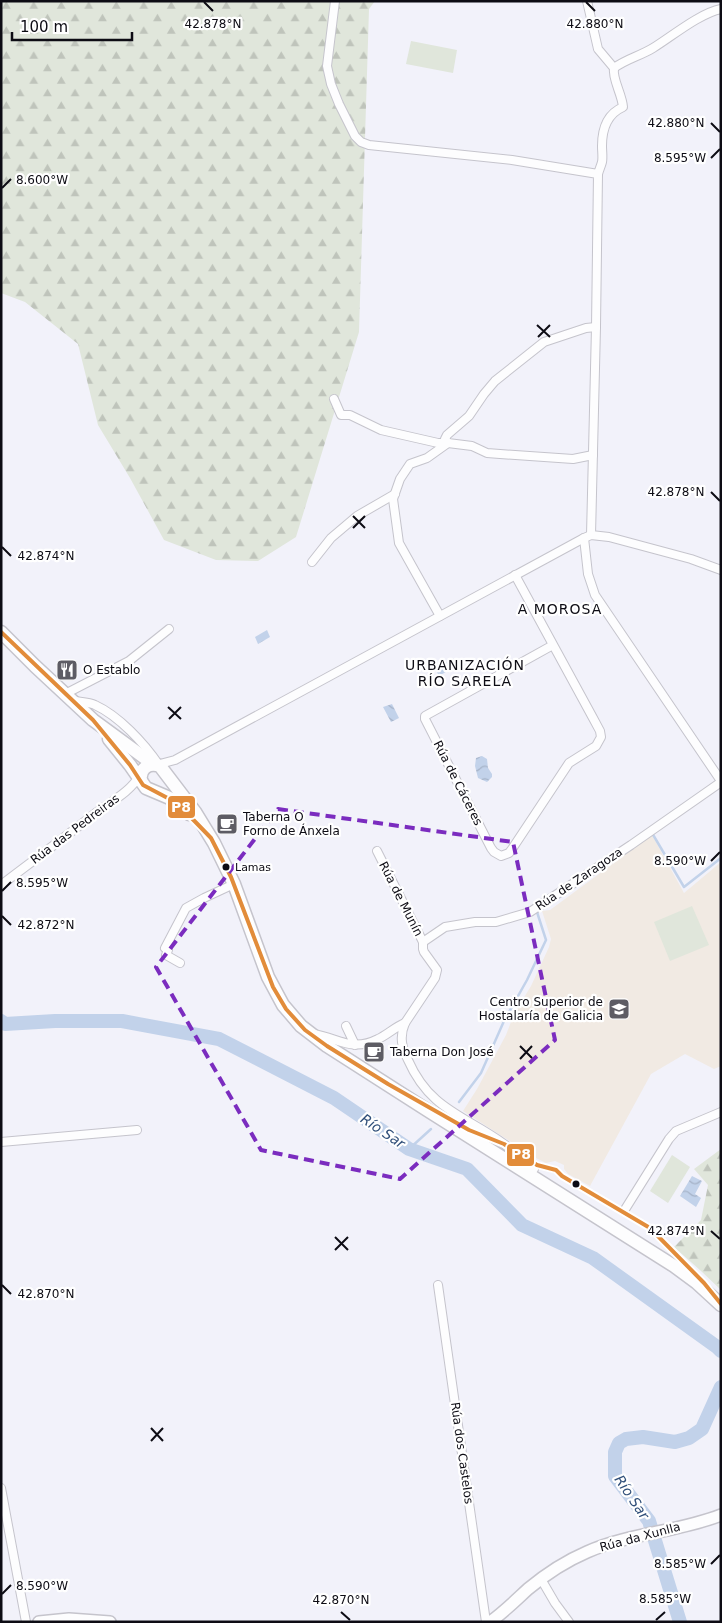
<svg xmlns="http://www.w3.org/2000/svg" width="722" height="1623" font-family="'DejaVu Sans',sans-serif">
	<defs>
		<pattern id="forest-firs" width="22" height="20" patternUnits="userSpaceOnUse" patternTransform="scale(1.25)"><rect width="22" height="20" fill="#e0e6db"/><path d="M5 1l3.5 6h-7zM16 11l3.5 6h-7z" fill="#bfc4bb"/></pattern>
		<pattern id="water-waves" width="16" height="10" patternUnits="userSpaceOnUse" patternTransform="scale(1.25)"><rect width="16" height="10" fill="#c2d2ea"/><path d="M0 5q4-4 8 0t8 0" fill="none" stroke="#a6b3c8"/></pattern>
	</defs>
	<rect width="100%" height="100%" fill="#f2f2fa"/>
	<polygon fill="#f1eae3" points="652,835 684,893 721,862 721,1066 714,1069 685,1054 651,1074 590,1186 568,1174 564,1169 564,1165 555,1161 546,1163 536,1158 463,1111 477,1089 506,1035 514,1014 531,986 549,947 551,939 542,911 550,910"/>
	<g fill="#e0e6db">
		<polygon points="411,41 457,50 453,73 406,64"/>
		<polygon points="692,906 709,945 670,961 654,922"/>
		<polygon points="672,1155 690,1167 668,1203 650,1191"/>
	</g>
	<g fill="url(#forest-firs)">
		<polygon points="1,1 375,1 369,9 359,332 296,537 258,561 216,560 164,540 130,478 98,425 78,344 25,302 1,293"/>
		<polygon points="721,1149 721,1290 701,1271 674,1247 701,1220 708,1185 694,1169"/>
	</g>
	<g fill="url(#water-waves)">
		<polygon points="267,630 270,637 258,644 255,637"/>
		<polygon points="447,662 451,669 439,676 436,670"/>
		<polygon points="392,704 399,718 391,722 383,707"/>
		<polygon points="482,756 487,759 488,768 492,774 492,777 487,782 478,778 475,766 476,758"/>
		<polygon points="692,1176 702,1181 695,1194 701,1198 696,1207 680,1196"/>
	</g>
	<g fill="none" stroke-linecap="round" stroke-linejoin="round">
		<g stroke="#c2d2ea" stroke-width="2.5">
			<polyline points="651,834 652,833 684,887 721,858"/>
			<polyline points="459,1102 481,1073 504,1021 527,980 546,940 537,912 581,883"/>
			<polyline points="409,1149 431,1129"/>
		</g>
		<g stroke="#c2d2ea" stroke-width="14">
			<polyline points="1,1021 5,1024 55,1021 122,1021 219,1039 334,1098 409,1149 467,1169 522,1225 593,1258 717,1347 721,1351"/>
			<polyline points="680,1622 649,1521 615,1476 615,1452 619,1443 626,1439 643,1437 675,1442 689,1438 702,1429 721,1387"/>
		</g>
		<g stroke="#c5c4cc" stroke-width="10">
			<g id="street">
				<polyline points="335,1 327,66 331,84 339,104 355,136 361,142 369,145 512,160 598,174 596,327 591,535"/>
				<path d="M587,1L598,49L614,68C626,59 640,56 653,48C671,37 700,13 721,9"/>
				<path d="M598,174C599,170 601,166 602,162C603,157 602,152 602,146C602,129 607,114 623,107C622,94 612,79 614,68"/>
				<polyline points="334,399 341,415 350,415 381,430 438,443 448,443"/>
				<polyline points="593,455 573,459 500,454 487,453 472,446 448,443 445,439 447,435 469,416 484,394 495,381 544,342 586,328 596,327"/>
				<polyline points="584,538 588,574 595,595 721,781"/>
				<polyline points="312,562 331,538 357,516 395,494"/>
				<polyline points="515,575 593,718 600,731 601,737 596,746 569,763 512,849 509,853 501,856 494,852 491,848 425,719 425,716 553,645"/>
				<polyline points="440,616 399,543 393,499 400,479 410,464 427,458 448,443"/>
				<polyline points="65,694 129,661 169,629"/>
				<path d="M75,701C81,702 89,702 95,705C119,716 144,743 159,765"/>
				<polyline points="156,765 175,760 584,538 591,535 609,537 691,559 721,570"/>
				<path d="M377,851L423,942V949L424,952L437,970L435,978L405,1023C399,1037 402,1048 408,1060C430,1110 464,1115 504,1144C514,1152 524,1161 534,1169"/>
				<path d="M1,885C33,861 65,837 97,812C112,801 130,792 140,775"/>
				<polyline points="423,942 445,927 475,922 496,922 530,912 631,845 721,782"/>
				<polyline points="180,963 166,955 168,950 165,948 186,908 204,898 234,884"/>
				<polyline points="346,1026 355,1045"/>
				<path d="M314,1034C340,1039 352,1052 378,1039C387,1035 395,1027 405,1023"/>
				<polyline points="1,1142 137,1130"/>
				<polyline points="624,1211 669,1139 676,1131 721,1112"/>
				<polyline points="438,1285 486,1622"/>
				<polyline points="1,1488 26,1622"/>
				<polyline points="541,1579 555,1603 569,1622"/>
			</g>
		</g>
		<g stroke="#c5c4cc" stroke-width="14">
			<g id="secondary">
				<polyline points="39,1622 69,1619 110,1622"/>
				<path d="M490,1622C504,1612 516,1600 528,1589C546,1574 566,1561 587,1552C630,1533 678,1532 721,1515"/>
			</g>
		</g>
		<g stroke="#c5c4cc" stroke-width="15">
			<g id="primary">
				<polyline points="1,632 35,666 93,720 153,764"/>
				<polyline points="109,739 130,765 146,788 172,799 189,814"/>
				<path d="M141,781C139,769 148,762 160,766L195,812L214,843L234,884L268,977L283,1005L301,1026L327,1046L427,1110L674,1266L697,1283L721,1305"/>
			</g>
		</g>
		<use href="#street" stroke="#fdfdfe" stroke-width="8"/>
		<use href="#secondary" stroke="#fdfdfe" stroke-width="11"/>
		<use href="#primary" stroke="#fdfdfe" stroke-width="12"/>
		<g stroke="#fff" stroke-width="8">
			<polyline id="bus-1" points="1,632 93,720 130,765 143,785 177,803 211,838 231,877 273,987 286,1009 305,1030 327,1046 388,1084 469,1130 504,1144 537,1165 556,1170 562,1176 650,1228 704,1283 721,1304"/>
		</g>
		<use href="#bus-1" stroke="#e28c3a" stroke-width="4"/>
	</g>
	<path fill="none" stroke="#7b2cbf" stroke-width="4" stroke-dasharray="10 6" stroke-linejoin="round" d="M278,809L513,842L555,1040L400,1179L261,1150L156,967Z"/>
	<path fill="none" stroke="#0d0c14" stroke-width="2" d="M204,2L213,11M586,2L595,11M711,123L720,132M711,158L720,149M2,188L11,179M537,325L550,337M538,337L550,325M711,492L720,501M353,516L365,528M353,528L365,516M2,547L11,556M168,707L181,719M169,719L181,707M711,861L720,852M2,891L11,882M2,916L11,925M520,1046L532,1058M520,1059L532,1046M711,1231L720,1239M335,1237L348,1250M335,1250L348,1237M2,1285L11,1294M151,1428L163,1441M151,1441L163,1428M711,1564L720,1555M2,1594L11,1585M341,1612L350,1620M656,1620L665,1612"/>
	<defs>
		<g id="restaurant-square" transform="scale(1.125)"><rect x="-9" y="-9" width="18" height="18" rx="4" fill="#5d5c64" stroke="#fff"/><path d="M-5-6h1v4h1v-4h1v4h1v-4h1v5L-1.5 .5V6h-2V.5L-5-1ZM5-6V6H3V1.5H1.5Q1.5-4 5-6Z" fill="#fff"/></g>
		<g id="cafe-square" transform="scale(1.125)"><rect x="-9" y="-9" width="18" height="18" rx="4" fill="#5d5c64" stroke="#fff"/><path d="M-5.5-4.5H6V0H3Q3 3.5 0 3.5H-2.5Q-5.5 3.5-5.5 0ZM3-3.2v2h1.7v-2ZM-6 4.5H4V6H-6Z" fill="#fff"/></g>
		<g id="school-square" transform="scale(1.125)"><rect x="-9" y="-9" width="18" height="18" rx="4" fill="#5d5c64" stroke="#fff"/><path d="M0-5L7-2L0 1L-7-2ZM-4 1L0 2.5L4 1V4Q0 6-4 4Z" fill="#fff"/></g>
	</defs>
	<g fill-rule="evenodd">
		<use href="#restaurant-square" x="67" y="670"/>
		<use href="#cafe-square" x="227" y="824"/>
		<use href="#school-square" x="619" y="1009"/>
		<use href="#cafe-square" x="374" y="1052"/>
	</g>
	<g fill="#0d0c14" stroke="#fff" stroke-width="2">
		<circle cx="226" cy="867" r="4.5"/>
		<circle cx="576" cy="1184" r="4.5"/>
	</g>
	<g text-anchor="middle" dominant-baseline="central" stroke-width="4.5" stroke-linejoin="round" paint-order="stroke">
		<g font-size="11" fill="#0d0c14" stroke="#fff" text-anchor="start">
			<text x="235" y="867">Lamas</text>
		</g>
		<g font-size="12" fill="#0d0c14" stroke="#fff" text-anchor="start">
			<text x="83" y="670">O Establo</text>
			<text x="243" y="817">Taberna O<tspan x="243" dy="14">Forno de Ánxela</tspan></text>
			<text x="603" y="1002" text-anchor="end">Centro Superior de<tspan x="603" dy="14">Hostalaría de Galicia</tspan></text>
			<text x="390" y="1052">Taberna Don José</text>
		</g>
		<g font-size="12" fill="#0d0c14" stroke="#fff">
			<text transform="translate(458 783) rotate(63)">Rúa de Cáceres</text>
			<text transform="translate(75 829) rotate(-37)">Rúa das Pedreiras</text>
			<text transform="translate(579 879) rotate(-34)">Rúa de Zaragoza</text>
			<text transform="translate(401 899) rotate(63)">Rúa de Munín</text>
			<text transform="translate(462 1453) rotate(82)">Rúa dos Castelos</text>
			<text transform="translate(640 1537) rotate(-15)">Rúa da Xunlla</text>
		</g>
		<g font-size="14" letter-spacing="1" fill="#0d0c14" stroke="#fff">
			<text x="560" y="609">A MOROSA</text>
			<text x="465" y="665">URBANIZACIÓN<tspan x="465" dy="16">RÍO SARELA</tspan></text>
		</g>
		<g font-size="14" font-style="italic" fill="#31507a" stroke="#fff">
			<text transform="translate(383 1131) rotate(34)">Río Sar</text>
			<text transform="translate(632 1497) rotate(56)">Río Sar</text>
		</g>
	</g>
	<g font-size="12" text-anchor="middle" fill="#0d0c14" stroke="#fff" stroke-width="4.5" stroke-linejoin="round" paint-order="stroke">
		<text x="213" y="28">42.878°N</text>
		<text x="595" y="28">42.880°N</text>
		<text x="676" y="127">42.880°N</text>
		<text x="680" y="162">8.595°W</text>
		<text x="42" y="184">8.600°W</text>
		<text x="676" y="496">42.878°N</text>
		<text x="46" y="560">42.874°N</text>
		<text x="680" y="865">8.590°W</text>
		<text x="42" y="887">8.595°W</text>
		<text x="46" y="929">42.872°N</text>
		<text x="676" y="1235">42.874°N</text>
		<text x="46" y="1298">42.870°N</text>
		<text x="680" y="1568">8.585°W</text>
		<text x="42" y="1590">8.590°W</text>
		<text x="665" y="1603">8.585°W</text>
		<text x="341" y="1604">42.870°N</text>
	</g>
	<g stroke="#fff" stroke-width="2">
		<rect x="167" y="795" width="29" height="24" rx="5" fill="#e28c3a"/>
		<rect x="506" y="1143" width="29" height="24" rx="5" fill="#e28c3a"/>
	</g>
	<g font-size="14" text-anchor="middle" font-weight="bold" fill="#fff">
		<text x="181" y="812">P8</text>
		<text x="521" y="1159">P8</text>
	</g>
	<rect width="722" height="1623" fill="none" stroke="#0d0c14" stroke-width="5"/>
	<path d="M12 32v8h120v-8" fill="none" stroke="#0d0c14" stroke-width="2.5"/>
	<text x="20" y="32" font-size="15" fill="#0d0c14" stroke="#ffffff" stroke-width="4" paint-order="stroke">100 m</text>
</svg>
